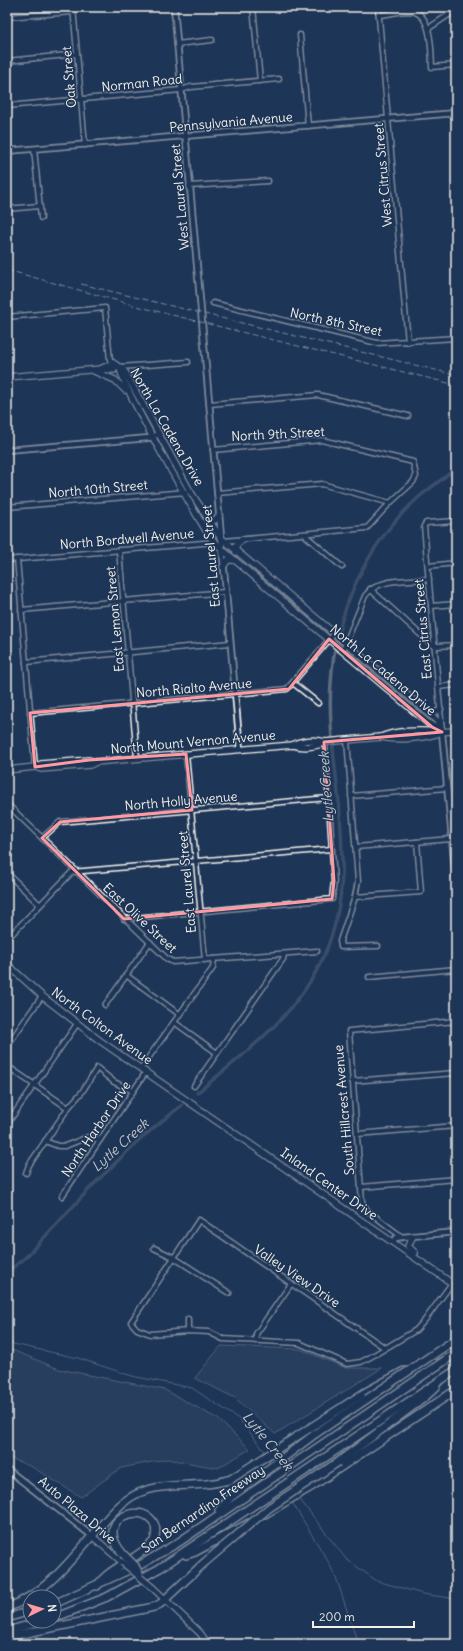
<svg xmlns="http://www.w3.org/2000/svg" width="463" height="1651" font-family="Delius,sans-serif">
	<rect width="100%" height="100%" fill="#1d3557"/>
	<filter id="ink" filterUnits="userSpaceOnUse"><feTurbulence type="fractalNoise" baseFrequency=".025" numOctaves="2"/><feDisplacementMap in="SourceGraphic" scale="8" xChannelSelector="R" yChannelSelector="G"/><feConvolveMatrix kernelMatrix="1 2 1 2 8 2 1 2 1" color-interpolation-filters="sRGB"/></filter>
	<g filter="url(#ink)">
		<g fill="#354a67" stroke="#949ea8">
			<polygon points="221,1346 300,1349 346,1368 382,1368 275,1434 235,1398 195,1378"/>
			<polygon points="7,1348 59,1369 165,1390 218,1419 250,1449 218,1468 167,1459 121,1468 81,1497 32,1467 7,1457"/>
		</g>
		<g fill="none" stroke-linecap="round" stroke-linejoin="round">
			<g stroke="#9aa2ab" stroke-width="1">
				<polyline points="7,1339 13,1344 78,1358 132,1376 192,1388 239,1419 266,1453"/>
				<polyline points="270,1459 270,1463"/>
				<polyline points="282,1475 286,1480"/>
				<polyline points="277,1478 281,1484"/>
				<polyline points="298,1497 346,1559 377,1581 423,1594 456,1599"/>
				<polyline points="292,1502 329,1563 338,1583 358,1644"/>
			</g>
			<g stroke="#5e6d82" stroke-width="3.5">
				<path d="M197,1093C242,1055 292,1020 319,966C347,911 344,861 339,803C335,763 328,723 331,683C335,613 366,544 419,497C431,487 444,478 456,468"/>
				<polyline points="7,1272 25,1258 93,1185 139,1140 182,1105"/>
			</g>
			<polyline stroke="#3d516d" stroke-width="4" stroke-dasharray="4 2" stroke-linecap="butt" points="297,1637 297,1644"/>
			<g stroke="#f4f1e8" stroke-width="7">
				<g id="minor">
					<polyline points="73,7 85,145"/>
					<polyline points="253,7 260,81"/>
					<polyline points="378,7 408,342"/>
					<path d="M379,15C389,14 400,11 410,11C433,12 431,52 432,67L456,65"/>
					<polyline points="7,17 73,12"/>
					<polyline points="429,28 456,10"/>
					<polyline points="300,35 308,126"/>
					<polyline points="177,44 212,40"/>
					<polyline points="7,61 77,54"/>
					<polyline points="7,106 181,90 191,87 279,79"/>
					<polyline points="34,149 41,218"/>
					<polyline points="189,186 268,181"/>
					<polyline points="7,209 39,206"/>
					<polyline points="213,303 377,343 456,338"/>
					<polyline points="7,317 105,308 110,360 120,367 188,362"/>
					<polyline points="209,404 318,395 408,416"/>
					<polyline points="213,450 322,440 413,462 416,476 413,482 390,503 367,528 224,541"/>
					<polyline points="217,493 322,484 390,503"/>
					<polyline points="7,507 186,492"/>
					<polyline points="305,535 342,567"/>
					<polyline points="119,550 137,758"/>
					<polyline points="17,559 35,767"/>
					<polyline points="7,560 215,542"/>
					<polyline points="428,566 456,563"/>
					<polyline points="370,589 432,645 438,646 456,645"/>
					<polyline points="431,606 456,604"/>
					<polyline points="21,610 225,592"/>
					<path d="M343,650L365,596C379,577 408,581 429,579"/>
					<polyline points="26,662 230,643"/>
					<polyline points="293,683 318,703"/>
					<polyline points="438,687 456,685"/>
					<polyline points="30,713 287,689 334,634"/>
					<polyline points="431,715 441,709"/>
					<polyline points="442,731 424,526 426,523 456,521"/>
					<polyline points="347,740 358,881 355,897 340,941 341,947 378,946"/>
					<polyline points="186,754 205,960"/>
					<polyline points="351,796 447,788"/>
					<polyline points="7,804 167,959 173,962 317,951"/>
					<polyline points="42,838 60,822 328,798"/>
					<polyline points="356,847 451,839"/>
					<polyline points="7,873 40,905"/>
					<polyline points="355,897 421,892 417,842"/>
					<polyline points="124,919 332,899 334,881 325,742"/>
					<polyline points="7,939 72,872 331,849"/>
					<polyline points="126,975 179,1014"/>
					<polyline points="369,977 456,969"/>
					<polyline points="105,1005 150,942"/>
					<polyline points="174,1022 217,1053"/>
					<polyline points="7,1046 42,996"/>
					<polyline points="7,1066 68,1108"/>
					<polyline points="141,1068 213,968 214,959"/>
					<polyline points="352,1081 456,1073"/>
					<polyline points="194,1086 283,959 284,954"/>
					<polyline points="7,1124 77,1024"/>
					<polyline points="357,1134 456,1126"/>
					<polyline points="45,1141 58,1146 65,1146 88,1137 100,1140"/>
					<polyline points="26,1173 29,1165 68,1108 82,1092 97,1068 114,1082 133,1091"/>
					<polyline points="361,1187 456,1179"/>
					<polyline points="62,1196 146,1072"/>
					<polyline points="402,1237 368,1211 362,1202 349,1031 456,1021"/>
					<polyline points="154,1248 173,1257 229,1293"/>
					<polyline points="188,1319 188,1331"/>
					<polyline points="256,1341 256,1334 291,1284"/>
					<polyline points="385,1348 199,1220 131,1322 137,1329 150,1334 188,1331 209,1332 223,1339 299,1343 347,1364 361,1362 374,1355 416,1330 425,1320 452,1283"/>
					<polyline points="7,1477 10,1471"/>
				</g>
			</g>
			<g stroke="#f4f1e8" stroke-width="8">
				<g id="tertiary">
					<polyline points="174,7 240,749"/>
					<polyline points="7,151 456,113"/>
					<polyline points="7,450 149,438 159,434"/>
					<polyline points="442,732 456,882"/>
					<polyline points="392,1242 396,1238 402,1237 456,1232"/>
					<polyline points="7,1469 92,1536"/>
				</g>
			</g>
			<g stroke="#f4f1e8" stroke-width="8">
				<g id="secondary">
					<path d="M120,367C118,381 197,516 210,537L224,551L428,723L442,732"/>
					<path d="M101,369C109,363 119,366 125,372L190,491L220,537L431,715L437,721L442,732"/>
					<polyline points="94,371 115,380 125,390"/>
					<polyline points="7,377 101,369 114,370"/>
					<polyline points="209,522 215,520 219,516"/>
					<polyline points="236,552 236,545 242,540"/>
					<polyline points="223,567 228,560 234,560"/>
					<path d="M381,737C404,727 432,733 456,731"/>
					<path d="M293,745C301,740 315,739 325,742L381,737C399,741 426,738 442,732"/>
					<polyline points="35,767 41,769 90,765 96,762"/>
					<path d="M7,770L35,767L41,764L89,760L96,762L293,745C302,748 316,747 325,742"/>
					<polyline points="7,964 42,996 99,1040 456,1286"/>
					<polyline points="413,1236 408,1246 415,1253"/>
					<polyline points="92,1536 122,1562"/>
					<polyline points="152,1587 200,1633 208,1644"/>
				</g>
			</g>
			<g stroke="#f4f1e8" stroke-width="10">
				<g id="motorway">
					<polyline points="437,1355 456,1345"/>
					<polyline points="338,1462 424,1398 436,1387"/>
					<polyline points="219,1510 231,1497 315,1434 367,1399"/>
					<polyline points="265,1514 311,1487 456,1390"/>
					<polyline points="186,1555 195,1552 249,1523"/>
					<path d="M97,1586C109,1567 138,1560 154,1541C168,1496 85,1510 123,1554"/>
					<polyline points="54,1604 142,1564 179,1542 456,1353"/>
					<path d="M7,1608C49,1591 69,1562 98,1529C107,1519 116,1507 128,1499C158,1478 196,1491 231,1479L364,1393L404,1371"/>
					<polyline points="7,1618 30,1611"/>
					<polyline points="54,1618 107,1597 160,1568 456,1370"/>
					<polyline points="7,1631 43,1621"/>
					<polyline points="7,1637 154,1607 160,1604 204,1563"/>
				</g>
			</g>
			<use href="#minor" stroke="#1d3557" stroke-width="4"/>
			<use href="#tertiary" stroke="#1d3557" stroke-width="4.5"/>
			<use href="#secondary" stroke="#1d3557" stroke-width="5.5"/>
			<use href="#motorway" stroke="#1d3557" stroke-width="7"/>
			<g stroke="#f4f1e8" stroke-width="1" stroke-dasharray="6 3" stroke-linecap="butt">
				<polyline points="7,270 144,308 456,385"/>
				<polyline points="81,284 456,375"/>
			</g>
			<g stroke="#f4f1e8" stroke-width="8" stroke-linecap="butt">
				<polyline id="secondary-bridge" points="122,1562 152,1587"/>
			</g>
			<g stroke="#f4f1e8" stroke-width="10" stroke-linecap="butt">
				<g id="motorway-bridge">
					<polyline points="367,1399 456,1339"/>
					<polyline points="123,1554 135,1566 139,1574"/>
					<polyline points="204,1563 269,1508 338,1462"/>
				</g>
			</g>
			<use href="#secondary-bridge" stroke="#1d3557" stroke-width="5.5"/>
			<use href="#motorway-bridge" stroke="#1d3557" stroke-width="7"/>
		</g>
	</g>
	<path d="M0 0H463V1651H0ZM329,639L432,727L442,732L324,742L334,881L332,899L124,919L42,838L60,822L192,810L186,754L89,760L35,767L30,713L289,689Z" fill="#1d3557" fill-opacity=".55" fill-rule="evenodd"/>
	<path fill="none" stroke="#ff9aa2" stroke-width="3" stroke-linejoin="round" d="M329,639L432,727L442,732L324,742L334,881L332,899L124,919L42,838L60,822L192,810L186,754L89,760L35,767L30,713L289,689Z"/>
	<g text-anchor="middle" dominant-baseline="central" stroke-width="3" stroke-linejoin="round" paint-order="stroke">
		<g font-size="13" fill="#f4f1e8" stroke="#1d3557">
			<text transform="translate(69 77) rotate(-95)">Oak Street</text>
			<text transform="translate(142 83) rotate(-6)">Norman Road</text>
			<text transform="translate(231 122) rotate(-5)">Pennsylvania Avenue</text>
			<text transform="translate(383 175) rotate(-95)">West Citrus Street</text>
			<text transform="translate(180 197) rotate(-95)">West Laurel Street</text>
			<text transform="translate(336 322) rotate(12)">North 8th Street</text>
			<text transform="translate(167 427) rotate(60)">North La Cadena Drive</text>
			<text transform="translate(278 434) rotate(-3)">North 9th Street</text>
			<text transform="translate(98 489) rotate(-5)">North 10th Street</text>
			<text transform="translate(127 539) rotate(-5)">North Bordwell Avenue</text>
			<text transform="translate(211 556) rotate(-95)">East Laurel Street</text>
			<text transform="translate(115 619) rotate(-95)">East Lemon Street</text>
			<text transform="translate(423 629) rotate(-95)">East Citrus Street</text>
			<text transform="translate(383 670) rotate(40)">North La Cadena Drive</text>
			<text transform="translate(194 688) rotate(-5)">North Rialto Avenue</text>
			<text transform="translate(193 742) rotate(-5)">North Mount Vernon Avenue</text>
			<text transform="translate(181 801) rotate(-5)">North Holly Avenue</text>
			<text transform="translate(187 882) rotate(-95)">East Laurel Street</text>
			<text transform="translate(140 918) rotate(43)">East Olive Street</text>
			<text transform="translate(102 1026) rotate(36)">North Colton Avenue</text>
			<text transform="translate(344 1110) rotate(-95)">South Hillcrest Avenue</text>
			<text transform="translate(96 1129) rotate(-56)">North Harbor Drive</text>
			<text transform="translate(329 1184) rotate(35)">Inland Center Drive</text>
			<text transform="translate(297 1276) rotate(34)">Valley View Drive</text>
			<text transform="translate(203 1509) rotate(-34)">San Bernardino Freeway</text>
			<text transform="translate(77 1510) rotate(40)">Auto Plaza Drive</text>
		</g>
		<g font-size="14" font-style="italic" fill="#c0c3c4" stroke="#1d3557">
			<text transform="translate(326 787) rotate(-94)">Lytle Creek</text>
			<text transform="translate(120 1145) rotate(-42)">Lytle Creek</text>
			<text transform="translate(268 1441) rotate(51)">Lytle Creek</text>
		</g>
	</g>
	<rect width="463" height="1651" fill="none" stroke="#1d3557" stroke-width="24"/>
	<rect x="12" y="12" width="439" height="1627" fill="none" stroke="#f4f1e8" stroke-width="1.5" filter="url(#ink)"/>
	<g transform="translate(42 1609) rotate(85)"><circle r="19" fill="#1d3557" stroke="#738091"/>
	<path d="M0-3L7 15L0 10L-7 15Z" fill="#ff9aa2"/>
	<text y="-6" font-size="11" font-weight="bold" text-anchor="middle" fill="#f4f1e8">N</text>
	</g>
	<path d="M313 1621v6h101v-6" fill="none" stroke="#f4f1e8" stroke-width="2"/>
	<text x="319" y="1621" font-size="12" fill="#f4f1e8" stroke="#1d3557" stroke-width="3" paint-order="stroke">200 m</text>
</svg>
